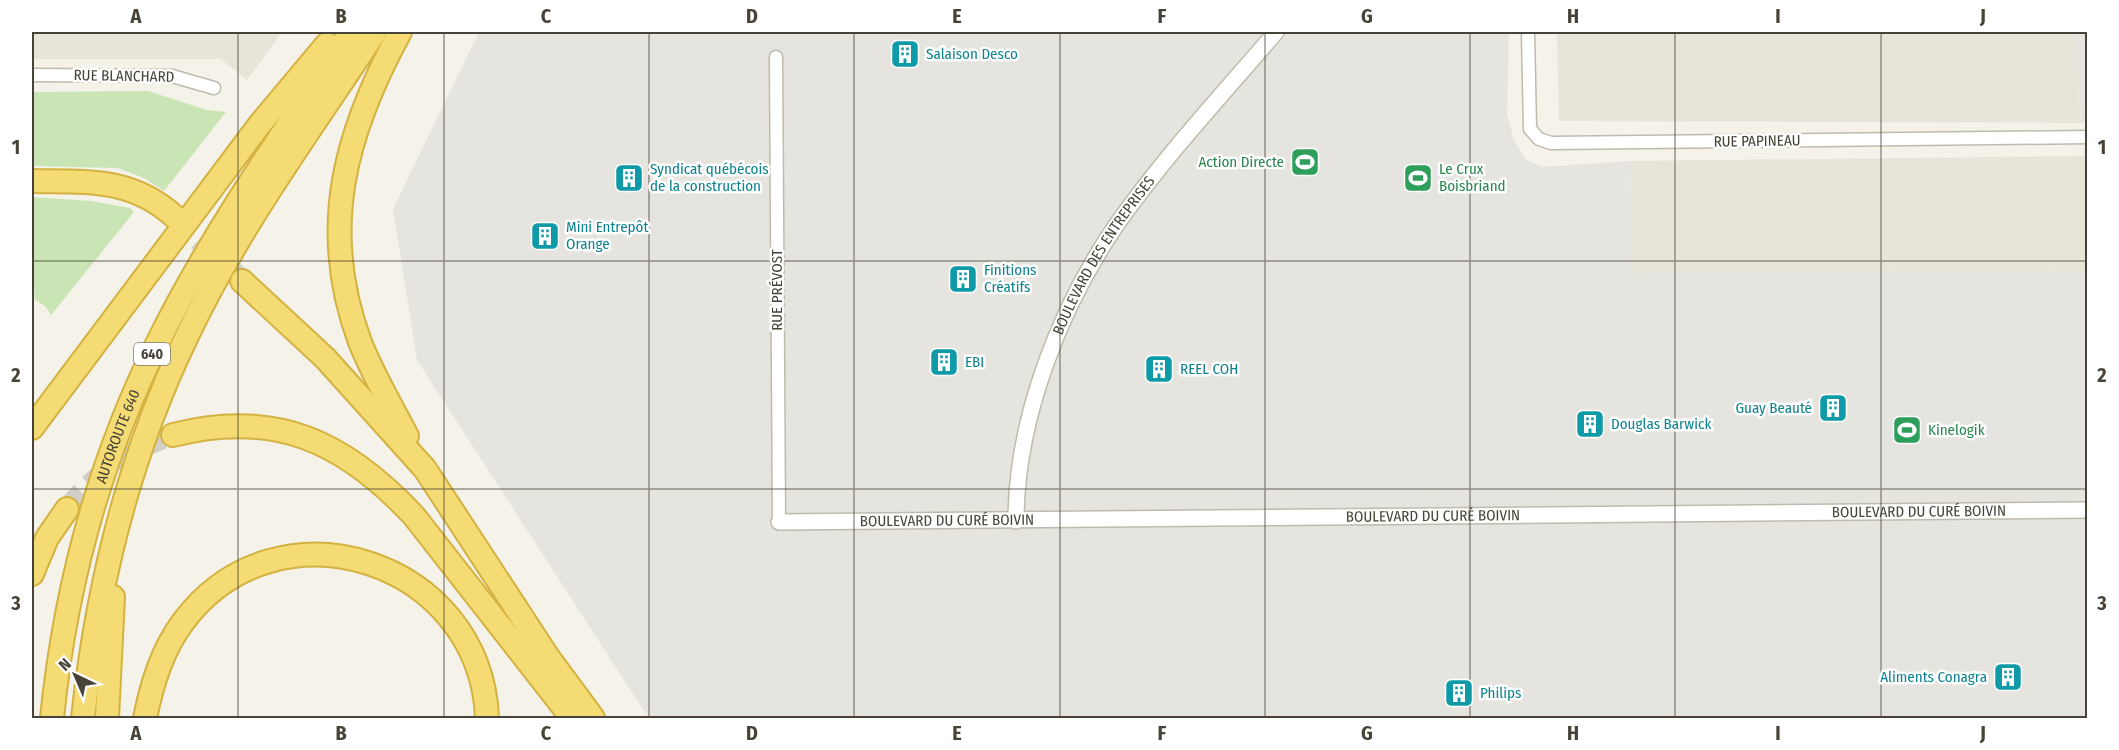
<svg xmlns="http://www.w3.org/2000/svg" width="2119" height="750" font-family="'Fira Sans Condensed',sans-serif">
	<rect width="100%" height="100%" fill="#f4f2e9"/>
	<g fill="#e7e4d8">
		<polygon points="32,32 282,32 247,80 221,59 32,59"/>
		<polygon points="1557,32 2076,32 2081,123 1559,121"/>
		<polygon points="2087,156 2087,271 1632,273 1630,161"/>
	</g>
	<g fill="#e6e4de">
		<polygon points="479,32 1509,32 1507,114 1514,140 1526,160 1542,167 1630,161 1633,273 2087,271 2087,718 652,718 644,711 417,360 393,209"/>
		<polygon points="2076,32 2087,32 2087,123 2081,123"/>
	</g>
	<g fill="#c9e5b5">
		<polygon points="148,91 207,110 226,112 164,191 144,178 118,168 32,166 32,92"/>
		<polygon points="32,197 91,201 130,208 134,212 51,315 45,306 35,300 32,249"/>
	</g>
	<g fill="#e5e4e1">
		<polygon points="1299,35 1316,35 1314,141 1210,139"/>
		<polygon points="1506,144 1502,234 1327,238 1326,221 1431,216 1431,145"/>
		<polygon points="1390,247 1391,336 1371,337 1371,378 1391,379 1391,440 1385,442 1386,474 1419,474 1419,494 1303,494 1303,476 1337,475 1336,445 1327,446 1324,248"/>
		<polygon points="1258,250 1259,445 1251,446 1252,476 1285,477 1286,497 1237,497 1236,461 1241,460 1241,451 1233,452 1234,251"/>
		<polygon points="1906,305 1910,333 1995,326 1997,486 1951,484 1952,408 1949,408 1946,342 1907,344 1908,407 1894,408 1895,446 1909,446 1907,483 1885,484 1883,306"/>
		<polygon points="1851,324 1881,324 1882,472 1862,473 1861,340 1859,338 1851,339"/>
		<polygon points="1770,340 1771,449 1765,450 1766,490 1739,491 1737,464 1726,464 1725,343"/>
		<polygon points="1773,341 1806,341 1807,471 1775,471"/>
		<polygon points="1505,347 1508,457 1551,456 1554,478 1545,480 1546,499 1510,499 1509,481 1508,493 1437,494 1437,475 1470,473 1471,444 1462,425 1461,351"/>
		<polygon points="1643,388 1658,390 1663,494 1626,494 1626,459 1643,457"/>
		<polygon points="2048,429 2065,430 2065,469 2072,470 2072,465 2087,464 2087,486 2048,487"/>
		<polygon points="1847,534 1849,554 1857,563 1861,718 1829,718 1825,565 1722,568 1716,536"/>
		<polygon points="1895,537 1928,537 1924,718 1898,718"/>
		<polygon points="1592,541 1599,713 1597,718 1524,718 1520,554 1532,554 1532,544"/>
		<polygon points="1866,552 1888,552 1890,718 1868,718"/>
	</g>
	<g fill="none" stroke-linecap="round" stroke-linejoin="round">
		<g stroke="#d1cfc6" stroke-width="22" stroke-dasharray="22 11" stroke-linecap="butt">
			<polyline points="175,217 242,281"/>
			<path d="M67,509C97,475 129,447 173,435"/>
		</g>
		<g stroke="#bfbbac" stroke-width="15">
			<g id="minor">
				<polyline points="1528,32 1530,129 1539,139 1551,143 2088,137"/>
				<polyline points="776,57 779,522"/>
				<polyline points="32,75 172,76 214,88"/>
			</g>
		</g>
		<g stroke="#bfbbac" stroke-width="18">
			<g id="tertiary">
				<path id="s1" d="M1016,521C1016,419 1060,307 1117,224C1165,156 1222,95 1276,32"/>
				<path id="s2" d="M779,522L2088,510"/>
			</g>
		</g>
		<g stroke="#d4b242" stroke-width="26">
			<g id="motorway">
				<path d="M400,32C345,133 318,229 360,342C373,375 391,405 407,436"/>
				<path d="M32,181C87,182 131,177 175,217"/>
				<polyline points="242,281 325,358 425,469 548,657 593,718"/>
				<polyline points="32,428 260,124 327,44"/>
				<path d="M173,435C275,409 344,441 414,516L572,718"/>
				<polyline points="32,574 47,538 67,509"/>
				<path id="s3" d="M52,718C65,589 99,461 157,344C211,234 283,133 351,32"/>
				<path d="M83,718C97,586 129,456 187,336C238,228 310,131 375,32"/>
				<polyline points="107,718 113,597"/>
				<path d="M145,718C152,684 162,650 183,622C278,494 481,561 487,718"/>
			</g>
		</g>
		<use href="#minor" stroke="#fff" stroke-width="12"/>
		<use href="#tertiary" stroke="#fff" stroke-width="15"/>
		<use href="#motorway" stroke="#f5db73" stroke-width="22"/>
	</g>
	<path fill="none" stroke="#474338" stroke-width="1.5" stroke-opacity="0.55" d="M238,32V718M444,32V718M649,32V718M854,32V718M1060,32V718M1265,32V718M1470,32V718M1675,32V718M1881,32V718M32,261H2088M32,489H2088"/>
	<defs>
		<g id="building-square" transform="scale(1.5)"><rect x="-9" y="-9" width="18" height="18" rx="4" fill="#0f9aa8" stroke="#fff"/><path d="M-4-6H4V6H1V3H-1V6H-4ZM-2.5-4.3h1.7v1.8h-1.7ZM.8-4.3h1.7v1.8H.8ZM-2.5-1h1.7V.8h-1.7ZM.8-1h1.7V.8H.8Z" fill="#fff"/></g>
		<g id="stadium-square" transform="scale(1.5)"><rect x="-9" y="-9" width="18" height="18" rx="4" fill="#2e9e5b" stroke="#fff"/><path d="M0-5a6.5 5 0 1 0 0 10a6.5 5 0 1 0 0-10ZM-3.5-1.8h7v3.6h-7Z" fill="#fff"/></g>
	</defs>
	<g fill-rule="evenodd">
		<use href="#building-square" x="905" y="54"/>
		<use href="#stadium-square" x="1305" y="162"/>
		<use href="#building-square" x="629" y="178"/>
		<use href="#stadium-square" x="1418" y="178"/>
		<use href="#building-square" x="545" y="236"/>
		<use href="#building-square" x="963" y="279"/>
		<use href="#building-square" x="944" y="362"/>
		<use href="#building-square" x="1159" y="369"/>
		<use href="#building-square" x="1833" y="408"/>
		<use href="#building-square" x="1590" y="424"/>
		<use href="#stadium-square" x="1907" y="430"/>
		<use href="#building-square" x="2008" y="677"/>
		<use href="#building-square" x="1459" y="693"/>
	</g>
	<g text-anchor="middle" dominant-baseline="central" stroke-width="5" stroke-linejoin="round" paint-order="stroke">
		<rect fill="#fff" stroke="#7e7b74" stroke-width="1.5" x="134" y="343" width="36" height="22" rx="4.5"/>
		<g font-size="14" font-weight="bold" fill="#474338">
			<text x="152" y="354">640</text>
		</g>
		<g font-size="15" fill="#0d838f" stroke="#fff" text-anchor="start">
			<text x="926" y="54">Salaison Desco</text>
			<text x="650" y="169">Syndicat québécois<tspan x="650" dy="17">de la construction</tspan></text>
			<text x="566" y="227">Mini Entrepôt<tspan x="566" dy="17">Orange</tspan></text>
			<text x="984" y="270">Finitions<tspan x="984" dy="17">Créatifs</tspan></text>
			<text x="965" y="362">EBI</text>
			<text x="1180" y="369">REEL COH</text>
			<text x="1812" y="408" text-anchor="end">Guay Beauté</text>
			<text x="1611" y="424">Douglas Barwick</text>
			<text x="1987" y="677" text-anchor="end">Aliments Conagra</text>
			<text x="1480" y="693">Philips</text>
		</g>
		<g font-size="15" fill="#474338" stroke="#fff">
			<text transform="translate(124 76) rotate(1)">RUE BLANCHARD</text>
			<text transform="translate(1757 141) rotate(-1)">RUE PAPINEAU</text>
			<text stroke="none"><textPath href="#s1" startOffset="284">BOULEVARD DES ENTREPRISES</textPath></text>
			<text transform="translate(777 290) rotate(-90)">RUE PRÉVOST</text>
			<text stroke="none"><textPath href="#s3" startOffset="290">AUTOROUTE 640</textPath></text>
			<text stroke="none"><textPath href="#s2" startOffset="1140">BOULEVARD DU CURÉ BOIVIN</textPath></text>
			<text stroke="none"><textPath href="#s2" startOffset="654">BOULEVARD DU CURÉ BOIVIN</textPath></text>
			<text stroke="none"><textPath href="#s2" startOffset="168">BOULEVARD DU CURÉ BOIVIN</textPath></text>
		</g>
		<g font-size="15" fill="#27864d" stroke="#fff" text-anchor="start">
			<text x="1284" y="162" text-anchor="end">Action Directe</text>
			<text x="1439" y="169">Le Crux<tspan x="1439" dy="17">Boisbriand</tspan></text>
			<text x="1928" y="430">Kinelogik</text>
		</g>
	</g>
	<rect width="2119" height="750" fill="none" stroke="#ffffff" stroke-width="66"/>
	<g transform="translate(75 675) rotate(316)" stroke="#ffffff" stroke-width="4.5" paint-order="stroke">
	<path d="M0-4.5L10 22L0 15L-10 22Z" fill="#474338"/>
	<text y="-9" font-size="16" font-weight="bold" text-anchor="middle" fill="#474338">N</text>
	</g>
	<rect x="33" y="33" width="2053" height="684" fill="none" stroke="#474338" stroke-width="2"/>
	<g font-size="20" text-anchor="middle" font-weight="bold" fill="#474338">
		<text x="136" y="23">A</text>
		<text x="341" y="23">B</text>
		<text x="546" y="23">C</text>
		<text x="752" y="23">D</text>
		<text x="957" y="23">E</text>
		<text x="1162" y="23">F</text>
		<text x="1367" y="23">G</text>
		<text x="1573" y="23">H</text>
		<text x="1778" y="23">I</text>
		<text x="1983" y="23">J</text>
		<text x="16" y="154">1</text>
		<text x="2102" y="154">1</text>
		<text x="16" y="382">2</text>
		<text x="2102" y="382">2</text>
		<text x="16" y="610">3</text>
		<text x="2102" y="610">3</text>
		<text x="136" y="740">A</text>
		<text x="341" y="740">B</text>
		<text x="546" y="740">C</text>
		<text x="752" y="740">D</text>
		<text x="957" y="740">E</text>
		<text x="1162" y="740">F</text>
		<text x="1367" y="740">G</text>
		<text x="1573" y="740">H</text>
		<text x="1778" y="740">I</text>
		<text x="1983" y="740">J</text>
	</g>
</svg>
